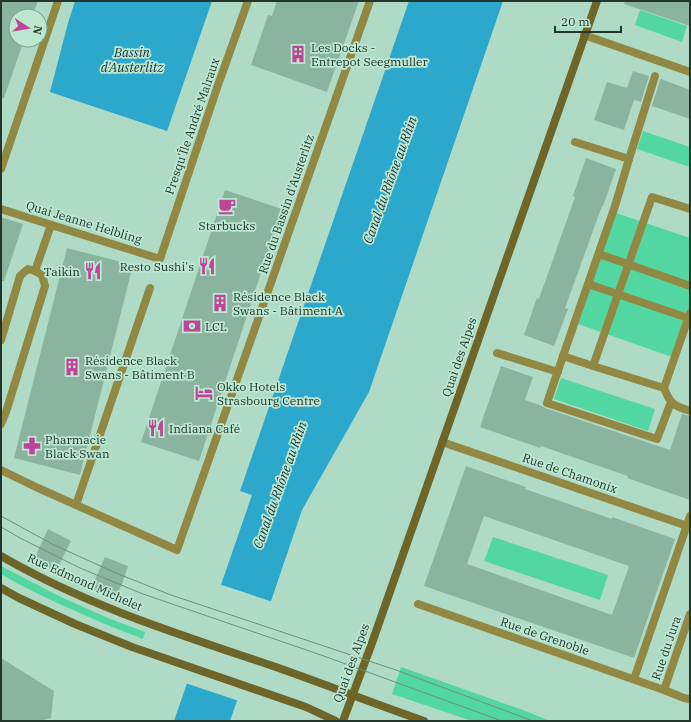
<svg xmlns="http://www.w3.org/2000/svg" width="691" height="722" font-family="'IBM Plex Serif',serif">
	<rect width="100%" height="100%" fill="#afdac5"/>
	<g fill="#53d7a2">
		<polygon points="640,10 687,26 682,42 635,25"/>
		<polygon points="643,131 690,147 690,167 637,149"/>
		<polygon points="616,213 690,238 690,306 672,357 578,324"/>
		<polygon points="561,378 655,409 648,431 554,399"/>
		<polygon points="493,537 608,575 600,600 484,561"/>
		<path d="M1,566L63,598L108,618L145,632L143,639C116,629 90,618 64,606C42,596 21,586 1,574Z"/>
		<polygon points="401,667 523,710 550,721 472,721 392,694"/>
	</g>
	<g fill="#2ca8cd">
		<polygon points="75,1 212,1 167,131 50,92 68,23"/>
		<polygon points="409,1 503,1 369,392 302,510 230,721 174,721 252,495 240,491"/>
	</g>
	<polygon fill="#afdac5" points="219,584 273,602 239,701 185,683"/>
	<g fill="#8ab49f" fill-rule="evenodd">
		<polygon points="1,1 38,1 32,16 16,16 16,40 24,40 4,98 1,98"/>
		<polygon points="277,1 359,1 327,92 251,65 268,15 272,16"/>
		<polygon points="625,1 690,1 690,26 624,4"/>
		<polygon points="633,71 649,76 641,102 634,100 624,130 594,120 607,82 627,88"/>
		<polygon points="661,79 690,90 690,119 652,106 660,80"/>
		<polygon points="586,158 616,169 603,206 602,206 565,308 568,309 554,346 524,335 537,298 539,299 575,197 573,196"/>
		<polygon points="225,190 282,209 199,461 141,442"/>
		<polygon points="1,217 23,224 4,281 1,281"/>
		<polygon points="67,248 133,265 80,475 14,458"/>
		<polygon points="501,366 533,377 525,400 542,406 545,408 670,450 682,414 690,416 690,500 627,478 628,476 541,446 540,448 480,427"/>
		<path d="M466,466L526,487L525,489L612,519V517L675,539L634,658L424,586ZM484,516L629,566L612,615L467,564Z"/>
		<polygon points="48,529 71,541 56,571 33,561"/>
		<polygon points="105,557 128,566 122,584 115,598 91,589"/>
		<polygon points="1,658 54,691 51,718 40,721 1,721"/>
	</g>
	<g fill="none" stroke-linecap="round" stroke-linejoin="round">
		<g stroke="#918943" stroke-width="8">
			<polyline points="655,76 629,159 615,206 563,356 593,366 652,197 690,209"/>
			<polyline points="575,142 629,159"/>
			<polyline points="599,254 690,286"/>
			<polyline points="588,284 688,318"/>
			<polyline points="497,353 558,372"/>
			<path d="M593,366L664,388C670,404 674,406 690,411"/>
			<polyline points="664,388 690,313"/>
			<polyline points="634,679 690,516"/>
		</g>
		<g stroke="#918943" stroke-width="8">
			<polyline points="584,35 690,72"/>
			<polyline points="1,169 58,1"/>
			<polyline points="1,209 160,259 218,85 248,1"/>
			<polyline points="35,271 51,225"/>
			<polyline points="1,340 20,276 28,269 35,271 42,275 45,286 6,412 1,424"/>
			<polyline points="563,356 547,403 657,439 671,402"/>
			<polyline points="442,442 690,527"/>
			<polyline points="1,470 38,488 177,550 370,1"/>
			<polyline points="76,505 150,288"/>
			<polyline points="418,604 664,690 684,698 690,699"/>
			<polyline points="664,690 690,614"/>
		</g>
		<g stroke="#6d6628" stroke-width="8">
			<path d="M1,556C85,605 178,634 270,665C322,683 372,703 424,721"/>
			<polyline points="1,588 19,598 75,624 132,647 306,707 336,721"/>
			<polyline points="343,721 372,643 597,1"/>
		</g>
		<g stroke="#708f80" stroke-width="1">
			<polyline points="1,516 54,545 116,573 171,595 396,670 533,721"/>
			<polyline points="1,527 20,538 80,568 143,594 321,655 502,721"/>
		</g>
	</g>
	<defs>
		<g id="building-bare" transform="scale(1.38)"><path d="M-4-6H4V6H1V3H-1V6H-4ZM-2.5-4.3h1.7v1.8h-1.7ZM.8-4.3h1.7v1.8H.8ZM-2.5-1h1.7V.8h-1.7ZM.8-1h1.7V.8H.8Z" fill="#be4495" stroke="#bce8d2" stroke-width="2.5" paint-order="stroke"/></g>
		<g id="cafe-bare" transform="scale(1.38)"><path d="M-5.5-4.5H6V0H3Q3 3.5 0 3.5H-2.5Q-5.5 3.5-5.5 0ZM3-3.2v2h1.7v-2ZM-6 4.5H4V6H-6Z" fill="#be4495" stroke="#bce8d2" stroke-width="2.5" paint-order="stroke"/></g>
		<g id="restaurant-bare" transform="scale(1.38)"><path d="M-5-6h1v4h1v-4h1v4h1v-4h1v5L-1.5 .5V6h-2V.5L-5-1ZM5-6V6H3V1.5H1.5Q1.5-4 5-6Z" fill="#be4495" stroke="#bce8d2" stroke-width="2.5" paint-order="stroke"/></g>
		<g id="bank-bare" transform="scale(1.38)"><path d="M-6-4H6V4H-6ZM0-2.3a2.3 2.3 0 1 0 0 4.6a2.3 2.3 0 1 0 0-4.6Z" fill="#be4495" stroke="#bce8d2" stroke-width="2.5" paint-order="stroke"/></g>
		<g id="hotel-bare" transform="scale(1.38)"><path d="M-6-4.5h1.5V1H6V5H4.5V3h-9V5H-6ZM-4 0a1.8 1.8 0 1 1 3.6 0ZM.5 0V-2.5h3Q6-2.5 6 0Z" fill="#be4495" stroke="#bce8d2" stroke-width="2.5" paint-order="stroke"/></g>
		<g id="pharmacy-bare" transform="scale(1.38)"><path d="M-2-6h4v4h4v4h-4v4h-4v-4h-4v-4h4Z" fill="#be4495" stroke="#bce8d2" stroke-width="2.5" paint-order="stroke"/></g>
	</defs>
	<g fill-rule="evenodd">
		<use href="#building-bare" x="298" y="54"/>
		<use href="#cafe-bare" x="227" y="206"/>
		<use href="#restaurant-bare" x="207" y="266"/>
		<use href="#restaurant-bare" x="93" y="271"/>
		<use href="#building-bare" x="220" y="303"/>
		<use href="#bank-bare" x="192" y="326"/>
		<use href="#building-bare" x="72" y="367"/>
		<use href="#hotel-bare" x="204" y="393"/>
		<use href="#restaurant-bare" x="156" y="428"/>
		<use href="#pharmacy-bare" x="32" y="446"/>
	</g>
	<g text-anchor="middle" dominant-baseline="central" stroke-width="3.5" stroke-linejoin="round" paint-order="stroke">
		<g font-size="12" fill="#24352d" stroke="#bce8d2" text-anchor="start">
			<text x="311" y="47">Les Docks -<tspan x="311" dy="14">Entrepot Seegmuller</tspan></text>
			<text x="227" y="225" text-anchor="middle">Starbucks</text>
			<text x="194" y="266" text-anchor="end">Resto Sushi's</text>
			<text x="80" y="271" text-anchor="end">Taikin</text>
			<text x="233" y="296">Résidence Black<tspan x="233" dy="14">Swans - Bâtiment A</tspan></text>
			<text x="205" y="326">LCL</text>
			<text x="85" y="360">Résidence Black<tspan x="85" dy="14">Swans - Bâtiment B</tspan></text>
			<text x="217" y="386">Okko Hotels<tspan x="217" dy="14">Strasbourg Centre</tspan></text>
			<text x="169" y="428">Indiana Café</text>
			<text x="45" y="439">Pharmacie<tspan x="45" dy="14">Black Swan</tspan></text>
		</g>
		<g font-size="12" fill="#24352d" stroke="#bce8d2">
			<text transform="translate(192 126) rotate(-71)">Presqu'Île André Malraux</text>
			<text transform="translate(286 204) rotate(-71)">Rue du Bassin d'Austerlitz</text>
			<text transform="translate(84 222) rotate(17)">Quai Jeanne Helbling</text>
			<text transform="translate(459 357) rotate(-71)">Quai des Alpes</text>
			<text transform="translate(570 473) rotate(19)">Rue de Chamonix</text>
			<text transform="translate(85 582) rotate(24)">Rue Edmond Michelet</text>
			<text transform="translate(545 636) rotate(19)">Rue de Grenoble</text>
			<text transform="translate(666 648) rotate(-71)">Rue du Jura</text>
			<text transform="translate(351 663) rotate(-70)">Quai des Alpes</text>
		</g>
		<g font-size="13" font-style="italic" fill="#142d36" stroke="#bce8d2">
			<text x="132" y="52">Bassin<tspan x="132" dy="15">d'Austerlitz</tspan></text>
			<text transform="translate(390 180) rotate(-70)">Canal du Rhône au Rhin</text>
			<text transform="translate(280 485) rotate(-70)">Canal du Rhône au Rhin</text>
		</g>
	</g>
	<rect width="691" height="722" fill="none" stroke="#24352d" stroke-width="4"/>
	<g transform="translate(28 28) rotate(102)"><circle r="19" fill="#bce8d2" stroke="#7fa090"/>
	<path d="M0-3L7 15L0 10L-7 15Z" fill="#be4495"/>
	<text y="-6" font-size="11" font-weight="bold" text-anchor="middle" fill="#24352d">N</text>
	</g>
	<path d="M555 26v6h66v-6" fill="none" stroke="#24352d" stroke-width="2"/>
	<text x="561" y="26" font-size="12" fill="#24352d" stroke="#bce8d2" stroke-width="3" paint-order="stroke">20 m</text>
</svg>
